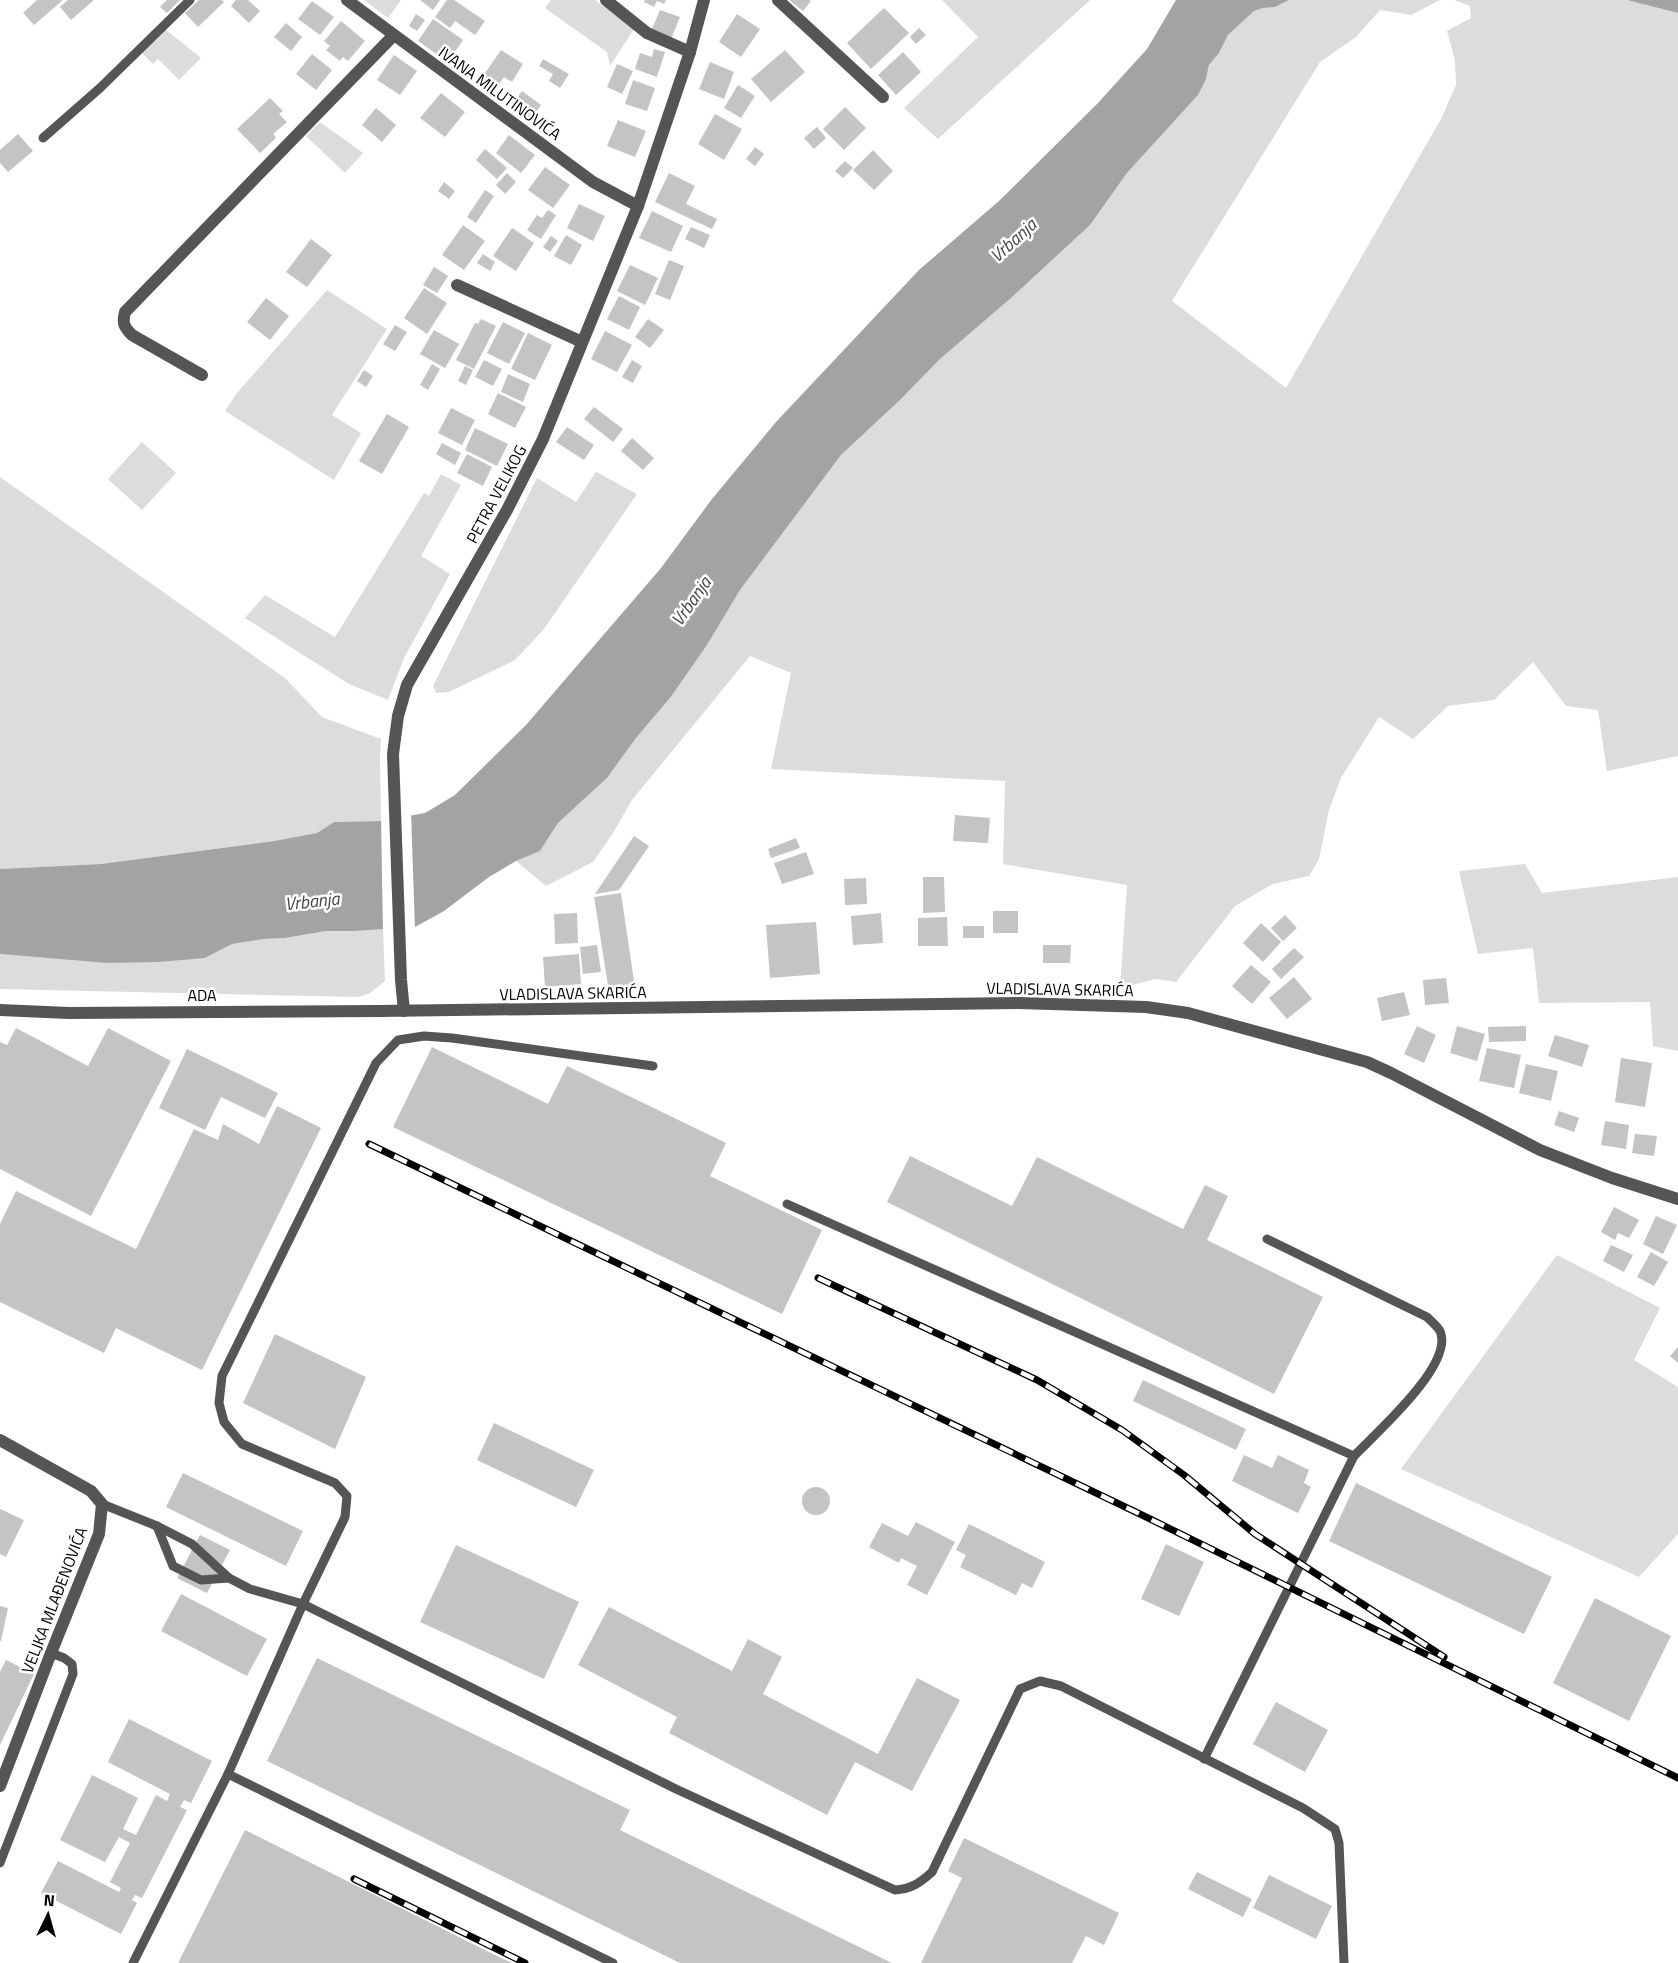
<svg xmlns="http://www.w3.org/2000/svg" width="1678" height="1963" font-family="'Titillium Web',sans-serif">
	<rect width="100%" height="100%" fill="#fff"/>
	<g fill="#dcdcdc">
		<polygon points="364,0 401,0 388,18"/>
		<polygon points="551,0 595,0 634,29 610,66 607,52 545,8"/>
		<polygon points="942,0 1090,0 938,139 904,108 978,37"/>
		<polygon points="1289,0 1440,0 1411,15 1380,10 1356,37 1320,62 1172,301 1286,388 1441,119 1456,85 1455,61 1447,31 1471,18 1470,6 1454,0 1627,0 1678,13 1678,756 1607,771 1598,710 1566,706 1533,662 1494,700 1448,706 1413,739 1379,717 1341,778 1329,810 1319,859 1309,876 1273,884 1235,906 1176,982 1156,979 1120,988 1127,885 1003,864 1005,781 771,769 791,673 750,656 632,800 613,833 593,862 546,886 516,861 540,851 558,823 607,778 636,738 670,698 707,645 740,590 841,455 900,400 940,359 1011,298 1090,225 1127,173 1198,95 1206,79 1209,65 1219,53 1228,35 1254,11 1263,8 1275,7"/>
		<polygon points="165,29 201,58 179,80 158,59 153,64 141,52"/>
		<polygon points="320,122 363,153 345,173 306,136"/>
		<polygon points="327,290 387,329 332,415 361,433 334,480 225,411 236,394"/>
		<polygon points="142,442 176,473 142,510 108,479"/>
		<polygon points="596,472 637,494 544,629 515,660 449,692 436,693 433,686 537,478 576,502"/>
		<polygon points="441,474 461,485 421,556 450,574 404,658 388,700 349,684 245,618 265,595 335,637 424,493 429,496"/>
		<polygon points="0,477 285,678 322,717 381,739 380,756 381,821 334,822 317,833 274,841 101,864 0,869"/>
		<polygon points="1525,864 1542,893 1678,877 1678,1051 1653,1046 1650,1002 1539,1003 1533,948 1478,954 1459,871"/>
		<polygon points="383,929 385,981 370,993 359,997 0,989 0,954 106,963 183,959 205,958 232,944 264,939 285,938 326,931"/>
		<polygon points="1557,1255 1660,1308 1634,1360 1678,1387 1678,1534 1639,1577 1401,1469"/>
	</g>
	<g fill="#a3a3a3">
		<polygon points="1176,0 1289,0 1275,7 1263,8 1254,11 1228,35 1219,53 1209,65 1206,79 1198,95 1127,173 1090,225 1011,298 940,359 900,400 841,455 740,590 707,645 670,698 636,738 607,778 558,823 540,851 516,861 489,877 444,911 415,927 353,931 326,931 285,938 264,939 232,944 205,958 158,962 106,963 0,954 0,869 101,864 274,841 317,833 334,822 381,821 425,813 455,795 526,725 661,568 712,499 776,422 919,270 999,201 1097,104 1147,49"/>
		<polygon points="1627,0 1678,0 1678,13"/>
	</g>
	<polygon fill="#fff" points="411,812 415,930 383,932 381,818"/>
	<g fill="#c4c4c4">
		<polygon points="37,0 63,0 34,25 23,13"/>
		<polygon points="68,0 94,0 71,20 60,7"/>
		<polygon points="167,0 180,0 167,13 160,7"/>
		<polygon points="199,0 222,0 224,2 198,27 185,13"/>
		<polygon points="236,0 248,0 260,11 249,23 231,6"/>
		<polygon points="420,0 440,0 433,10"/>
		<polygon points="447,0 454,0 485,21 475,35 455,21 450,28 435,17"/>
		<polygon points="645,0 666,0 664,4 657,1 654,7 644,2"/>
		<polygon points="789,0 809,0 811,1 803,11"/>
		<polygon points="312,1 334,17 320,35 298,19"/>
		<polygon points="884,8 909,33 871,69 847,43"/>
		<polygon points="660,10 680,17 671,39 651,31"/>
		<polygon points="416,14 425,20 417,31 409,26"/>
		<polygon points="737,14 760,29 741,57 719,42"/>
		<polygon points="433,19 463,40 448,62 418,41"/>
		<polygon points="341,21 365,41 348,61 343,57 340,61 326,50 330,46 324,41"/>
		<polygon points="286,23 302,37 291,51 274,37"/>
		<polygon points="919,28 926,35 916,44 910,37"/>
		<polygon points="654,49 665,52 657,77 635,69 640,53 652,57"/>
		<polygon points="501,50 523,64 512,82 504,77 496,89 481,79"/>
		<polygon points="785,50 805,72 771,102 751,79"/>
		<polygon points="903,52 921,72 896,95 878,75"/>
		<polygon points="312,54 332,70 316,90 296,74"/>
		<polygon points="394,55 417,71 400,95 377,80"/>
		<polygon points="543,59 569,74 560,88 549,81 553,74 539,66"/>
		<polygon points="710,62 734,72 724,99 699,89"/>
		<polygon points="617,64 633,71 622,94 607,87"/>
		<polygon points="633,80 655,88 647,111 625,104"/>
		<polygon points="738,85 755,96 741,118 724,108"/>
		<polygon points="522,91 541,105 529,122 510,108"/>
		<polygon points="441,93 465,112 445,137 420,118"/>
		<polygon points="270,98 283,111 279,114 287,122 273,134 276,138 260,153 237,129"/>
		<polygon points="845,107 866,128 844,150 823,129"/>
		<polygon points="376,108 396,125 382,142 362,125"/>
		<polygon points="715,114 742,129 724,160 698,144"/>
		<polygon points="618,120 646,131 635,157 607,146"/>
		<polygon points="817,127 826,138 814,149 804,138"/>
		<polygon points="18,134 33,151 8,172 0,163 0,150"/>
		<polygon points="509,135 535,155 521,173 496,153"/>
		<polygon points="755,147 764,154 755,166 746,159"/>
		<polygon points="485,149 507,168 497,179 476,160"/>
		<polygon points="873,150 893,171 874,190 853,170"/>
		<polygon points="845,161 853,168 843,178 835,171"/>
		<polygon points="545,167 570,185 553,208 528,190"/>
		<polygon points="507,173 516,182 505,194 496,185"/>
		<polygon points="669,173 695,186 686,204 717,219 712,229 655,202"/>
		<polygon points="444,182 455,191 449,199 438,191"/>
		<polygon points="485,190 494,196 476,223 467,217"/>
		<polygon points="579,204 605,216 593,241 567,228"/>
		<polygon points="548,210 556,215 541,239 527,230 537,215 542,218"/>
		<polygon points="652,211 683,226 671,252 639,238"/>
		<polygon points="463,225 485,241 464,270 442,255"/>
		<polygon points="691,227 710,235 704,248 685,239"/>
		<polygon points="512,228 534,243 516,271 493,256"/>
		<polygon points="566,235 582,245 571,265 554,256"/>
		<polygon points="551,236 558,241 550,252 543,247"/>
		<polygon points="311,239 332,255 307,287 286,272"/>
		<polygon points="483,254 495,262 490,271 477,263"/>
		<polygon points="669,260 684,266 670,300 655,294"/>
		<polygon points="630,265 658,278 645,305 617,291"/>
		<polygon points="434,267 448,276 437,293 423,285"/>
		<polygon points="424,288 447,303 427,334 404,318"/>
		<polygon points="619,296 640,307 629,330 607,319"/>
		<polygon points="266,298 289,316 270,340 247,322"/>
		<polygon points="481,319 496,326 474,369 456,360 475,323 478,324"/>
		<polygon points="648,319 664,330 650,348 635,337"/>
		<polygon points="503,322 525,333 509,364 487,353"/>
		<polygon points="395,325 407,332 395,351 383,344"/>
		<polygon points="434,330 459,344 445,368 420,354"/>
		<polygon points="605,331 632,345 617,372 591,359"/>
		<polygon points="528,333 552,345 535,380 511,369"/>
		<polygon points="484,360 502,369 493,386 475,377"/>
		<polygon points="632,360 642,366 633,383 622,377"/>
		<polygon points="432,364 440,369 428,390 420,385"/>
		<polygon points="465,366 473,370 466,385 458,381"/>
		<polygon points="364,370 373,376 366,387 357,381"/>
		<polygon points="508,374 530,384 523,402 501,392"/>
		<polygon points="498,393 526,407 515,428 488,414"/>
		<polygon points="594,407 623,429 613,442 584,419"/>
		<polygon points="451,408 475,420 462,445 438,433"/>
		<polygon points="387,414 409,427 382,474 359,461"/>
		<polygon points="567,427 594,445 584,460 556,442"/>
		<polygon points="475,428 508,444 497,466 465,450"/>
		<polygon points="632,438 654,458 643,470 621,451"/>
		<polygon points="442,443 461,453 455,465 436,454"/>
		<polygon points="467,454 492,467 483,486 457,473"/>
		<polygon points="955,815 990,818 988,843 953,841"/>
		<polygon points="634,836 649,846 619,890 595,894"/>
		<polygon points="796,838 800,848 771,858 768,849"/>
		<polygon points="806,852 814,874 782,884 774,863"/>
		<polygon points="923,877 944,877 945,912 923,913"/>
		<polygon points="866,878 867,904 845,905 844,879"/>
		<polygon points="621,893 635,988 609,992 594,897"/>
		<rect x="993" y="911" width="25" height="22"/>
		<polygon points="577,913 578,943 555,944 554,914"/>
		<polygon points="881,913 883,943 853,945 851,916"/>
		<polygon points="1285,915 1297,928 1283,941 1271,928"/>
		<polygon points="947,917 948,946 918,946 918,918"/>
		<polygon points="816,922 820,974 770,978 766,925"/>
		<polygon points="1261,923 1281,942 1263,962 1243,943"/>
		<rect x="963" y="926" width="21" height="12"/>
		<polygon points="597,945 601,972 583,974 580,947"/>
		<polygon points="1043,945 1071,945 1070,963 1043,963"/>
		<polygon points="1294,948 1304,957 1281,979 1272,969"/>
		<polygon points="579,954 581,984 545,987 543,957"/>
		<polygon points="1251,965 1271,982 1252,1004 1232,986"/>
		<polygon points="1294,977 1312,999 1287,1019 1269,998"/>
		<polygon points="1446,978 1449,1003 1425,1005 1423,980"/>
		<polygon points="1404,992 1410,1015 1382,1021 1377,998"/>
		<polygon points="1417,1026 1436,1035 1424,1063 1404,1054"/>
		<polygon points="1457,1026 1485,1034 1477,1061 1450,1053"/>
		<polygon points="1526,1026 1526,1041 1489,1042 1488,1027"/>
		<polygon points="16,1028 88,1066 108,1028 171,1061 91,1216 0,1169 0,1042 7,1045"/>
		<polygon points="1555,1035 1589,1045 1582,1067 1548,1056"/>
		<polygon points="432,1047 548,1104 567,1066 726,1143 710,1176 822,1230 782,1314 393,1127"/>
		<polygon points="1487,1048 1521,1055 1514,1088 1479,1081"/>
		<polygon points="187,1049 278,1093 265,1118 221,1097 205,1130 159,1108"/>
		<polygon points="1621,1058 1652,1063 1645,1107 1615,1102"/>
		<polygon points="1526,1064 1558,1071 1551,1101 1519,1093"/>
		<polygon points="277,1106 321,1128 202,1370 116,1328 104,1353 0,1302 0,1224 16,1191 136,1249 194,1129 218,1140 223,1124 259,1144"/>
		<polygon points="1559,1111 1579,1118 1574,1132 1554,1125"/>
		<polygon points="1605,1121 1629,1125 1626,1149 1601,1145"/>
		<polygon points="1635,1134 1657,1136 1654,1156 1632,1153"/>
		<polygon points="910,1156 1012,1206 1037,1157 1183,1229 1205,1185 1228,1196 1207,1240 1323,1297 1274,1394 887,1202"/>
		<polygon points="1614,1207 1639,1220 1629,1238 1618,1233 1615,1240 1601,1232"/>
		<polygon points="1656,1216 1677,1225 1663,1254 1643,1244"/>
		<polygon points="1611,1245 1633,1255 1624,1272 1603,1261"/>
		<polygon points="1651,1252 1668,1262 1654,1286 1637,1277"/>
		<polygon points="275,1334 366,1377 335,1449 243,1403"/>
		<polygon points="1678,1347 1678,1363 1670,1356"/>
		<polygon points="1143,1380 1246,1429 1236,1450 1133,1401"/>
		<polygon points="494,1423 594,1470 576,1507 477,1460"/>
		<polygon points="1244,1455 1272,1468 1278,1455 1309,1470 1304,1483 1311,1487 1298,1513 1232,1481"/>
		<polygon points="183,1473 303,1531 286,1566 166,1507"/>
		<polygon points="1356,1483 1552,1577 1524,1634 1329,1541"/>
		<circle cx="816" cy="1501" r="14"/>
		<polygon points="0,1509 24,1520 6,1557 0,1554"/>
		<polygon points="916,1522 955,1542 927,1595 907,1585 917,1566 901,1558 899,1563 869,1547 882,1523 908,1536"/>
		<polygon points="969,1524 1045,1562 1032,1588 1022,1583 1016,1595 960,1567 966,1555 956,1550"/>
		<polygon points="200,1535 230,1550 207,1593 177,1578"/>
		<polygon points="1166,1544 1204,1562 1179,1616 1141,1599"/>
		<polygon points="456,1545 579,1602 544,1679 420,1622"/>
		<polygon points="181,1594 267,1639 247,1676 161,1631"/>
		<polygon points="1595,1598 1671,1636 1629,1721 1553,1683"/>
		<polygon points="0,1606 8,1608 1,1641 0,1641"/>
		<polygon points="609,1607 732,1671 748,1639 782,1657 763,1694 878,1754 917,1678 960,1700 912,1791 855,1762 827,1815 669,1733 677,1717 578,1665"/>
		<polygon points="317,1658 630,1810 620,1830 892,1963 680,1963 267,1761"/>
		<polygon points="6,1660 34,1674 0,1745 0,1672"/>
		<polygon points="1276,1702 1328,1730 1305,1772 1253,1744"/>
		<polygon points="129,1719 212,1761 191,1803 184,1800 180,1807 187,1810 142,1898 135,1895 132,1900 137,1903 121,1934 41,1893 58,1861 119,1892 121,1888 110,1882 130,1843 119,1837 105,1862 60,1840 92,1775 138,1798 123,1829 136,1835 156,1795 167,1801 170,1794 108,1762"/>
		<polygon points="245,1830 493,1954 512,1963 178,1963"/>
		<polygon points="964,1838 1119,1913 1104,1945 1086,1936 1072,1963 921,1963 962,1878 948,1871"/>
		<polygon points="1197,1872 1252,1899 1243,1917 1188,1889"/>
		<polygon points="1269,1875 1332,1906 1316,1939 1253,1908"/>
	</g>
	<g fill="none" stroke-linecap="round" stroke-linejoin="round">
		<g stroke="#555" stroke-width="9">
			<polyline points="43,138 100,88 190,0"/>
			<polyline points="787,1204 1354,1456 1204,1759"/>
			<path d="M1267,1239L1427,1317C1431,1321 1437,1326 1440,1331C1455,1364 1376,1433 1354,1456"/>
			<path d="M102,1504L157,1526L192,1544L229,1578L250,1589L303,1604L676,1789L895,1890C911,1889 920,1883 932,1872L1020,1689L1040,1681L1061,1686L1303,1808L1335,1829L1339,1843L1344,1963"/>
			<polyline points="157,1526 173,1566 201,1580 229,1578"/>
			<polyline points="0,1863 73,1674 72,1664 64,1658 51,1653"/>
			<polyline points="133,1963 228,1774"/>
			<polyline points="613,1963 228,1774 303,1604 345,1517 347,1496 335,1483 242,1444 224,1422 219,1403 222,1376 376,1063 398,1040 424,1036 452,1038 653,1066"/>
		</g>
		<g stroke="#555" stroke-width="12">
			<polyline points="347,0 593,182 638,206"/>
			<polyline points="606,0 647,33 690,52"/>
			<polyline points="778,0 883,97"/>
			<polyline points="457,285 582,342"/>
			<path d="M202,375L132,335C124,327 122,323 125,312L393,36"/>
			<polyline points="0,1440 91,1491 102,1504 99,1534 51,1653 0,1786"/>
		</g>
		<g stroke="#555" stroke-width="12">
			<polyline points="0,1010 69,1013 379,1011 1019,1003 1146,1007 1188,1013 1367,1062 1391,1073 1540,1150 1612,1178 1678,1199"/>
			<polyline points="404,1011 401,980 393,754 398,716 407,685 507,510 543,439 638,206 690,52 704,0"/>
		</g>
		<g stroke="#000" stroke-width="7">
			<g id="rail">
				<polyline points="369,1144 1142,1515 1678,1778"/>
				<polyline points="818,1278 1037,1380 1122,1430 1184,1475 1255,1534 1444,1657"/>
				<polyline points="354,1879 525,1963"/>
			</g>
		</g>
		<use href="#rail" stroke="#fff" stroke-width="4.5" stroke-dasharray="14" stroke-linecap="butt"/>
	</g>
	<g text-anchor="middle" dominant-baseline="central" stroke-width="5" stroke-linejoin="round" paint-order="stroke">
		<g font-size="16" fill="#000" stroke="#fff">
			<text transform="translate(500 93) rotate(36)">IVANA MILUTINOVIĆA</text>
			<text transform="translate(496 494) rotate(-62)">PETRA VELIKOG</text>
			<text transform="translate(1060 989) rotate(1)">VLADISLAVA SKARIĆA</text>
			<text transform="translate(573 993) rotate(-1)">VLADISLAVA SKARIĆA</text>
			<text x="202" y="995">ADA</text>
			<text transform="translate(54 1600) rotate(-69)">VELJKA MLAĐENOVIĆA</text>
		</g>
		<g font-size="18" font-style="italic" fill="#444" stroke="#fff">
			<text transform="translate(1013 240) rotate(-42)">Vrbanja</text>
			<text transform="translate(691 601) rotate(-55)">Vrbanja</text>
			<text transform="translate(312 901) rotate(-6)">Vrbanja</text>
		</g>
	</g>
	<g transform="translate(48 1915) rotate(5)" stroke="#ffffff" stroke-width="4.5" paint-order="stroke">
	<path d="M0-4.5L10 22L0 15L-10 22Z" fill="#000000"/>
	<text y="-9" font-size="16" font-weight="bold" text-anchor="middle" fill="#000000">N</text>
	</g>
</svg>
